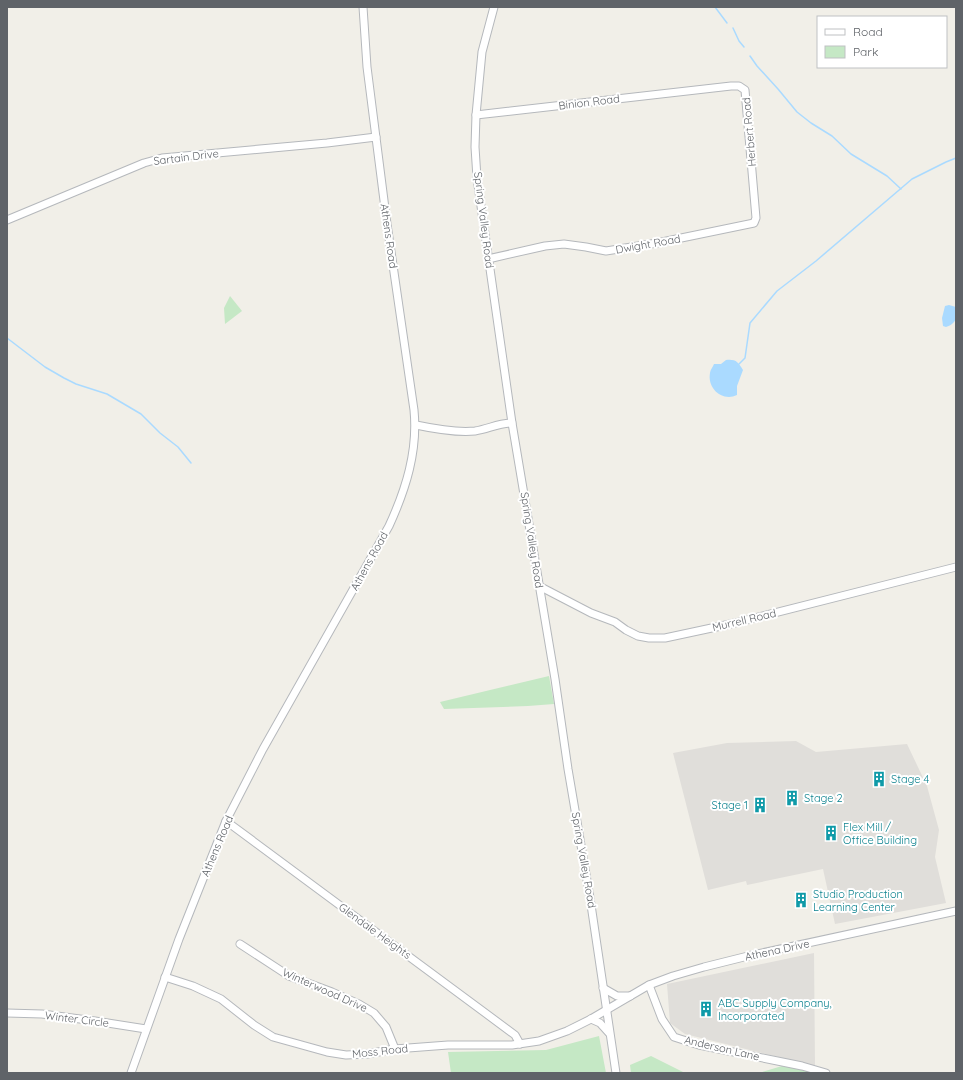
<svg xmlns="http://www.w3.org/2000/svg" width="963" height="1080" font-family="Quicksand,sans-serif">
	<rect width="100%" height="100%" fill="#f1efe8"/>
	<g fill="#e0deda">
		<polygon points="796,741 816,752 907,744 927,786 939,830 935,857 946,903 835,924 823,869 747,885 746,881 708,890 673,753 727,743"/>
		<polygon points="814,953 815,1066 685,1034 670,1023 667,984"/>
	</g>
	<g fill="#c5e8c5">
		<polygon points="230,296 242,311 225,324 224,308"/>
		<polygon points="549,676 554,704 528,706 444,709 440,702"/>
		<polygon points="599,1036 606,1073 451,1073 448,1052 546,1050"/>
		<polygon points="651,1056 685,1073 631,1073 630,1065"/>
		<polygon points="782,1066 819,1073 759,1073"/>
	</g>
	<g fill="#aadaff">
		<path d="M949,305L956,307C956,317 958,323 946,327L943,326L942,318L945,306Z"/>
		<path d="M726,360C736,359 738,362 743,370L737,386V395C723,402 707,389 710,373C710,370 713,367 714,364H721Z"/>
	</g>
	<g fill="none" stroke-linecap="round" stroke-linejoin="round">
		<g stroke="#aadaff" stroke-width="1.5">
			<polyline points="715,7 727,23"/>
			<polyline points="733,28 739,41 744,47"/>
			<polyline points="750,56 757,66 778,89 797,112 811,123 832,136 851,154 887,176 901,189"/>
			<polyline points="7,338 45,367 64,378 76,384 107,394 141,414 160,433 178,447 191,463"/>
			<polyline points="739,364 745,358 750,323 777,291 816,261 912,179 946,162 956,158"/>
		</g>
		<g stroke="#b5b8bc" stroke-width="9">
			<g id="minor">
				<polyline points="494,7 482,52 476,115 475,147 477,178 512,423 555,679 568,769 590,898 616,1073"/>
				<polyline points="476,115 731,86 739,86 745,90 756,218 754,223 657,243 606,251 586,247 564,244 545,246 488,259"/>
				<polyline points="7,220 144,163 162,158 327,143 376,137"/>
				<path d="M416,425C435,429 456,433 475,431C488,429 499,423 512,423"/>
				<polyline points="539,586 591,613 615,622 626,630 638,636 649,638 665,638 735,623 956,567"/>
				<polyline points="226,821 515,1035 520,1044"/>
				<polyline points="240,944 289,976 332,992 359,1004 374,1013 386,1027 395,1049"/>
				<polyline points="165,977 193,986 221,999 254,1025 273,1037 327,1052 346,1055 367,1054 395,1049 448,1045 512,1045 539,1041 567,1031 591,1019 649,985 673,976 704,967 748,956 956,911"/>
				<polyline points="649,985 662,1019 674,1037 699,1045 802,1066 826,1073"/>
				<polyline points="603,988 617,996 630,996"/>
				<polyline points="7,1013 42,1014 95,1021 146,1029"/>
				<polyline points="591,1019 600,1023 609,1033"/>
				<path d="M131,1073L179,939L226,821L263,749L389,526C406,489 418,451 414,410L387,224L367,67L363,7"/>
			</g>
		</g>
		<use href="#minor" stroke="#fff" stroke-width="7"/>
	</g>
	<defs>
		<g id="building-bare" transform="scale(1.2)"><path d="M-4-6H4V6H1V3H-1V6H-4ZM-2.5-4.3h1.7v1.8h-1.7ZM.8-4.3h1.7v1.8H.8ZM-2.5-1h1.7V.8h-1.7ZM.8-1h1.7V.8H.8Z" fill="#0f9aa8" stroke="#fff" stroke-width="2.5" paint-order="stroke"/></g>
	</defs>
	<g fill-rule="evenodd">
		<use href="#building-bare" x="879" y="779"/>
		<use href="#building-bare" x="792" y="798"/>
		<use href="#building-bare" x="760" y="805"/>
		<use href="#building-bare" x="831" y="833"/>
		<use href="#building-bare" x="801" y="900"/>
		<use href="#building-bare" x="706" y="1009"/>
	</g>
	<g text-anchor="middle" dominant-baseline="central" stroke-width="4" stroke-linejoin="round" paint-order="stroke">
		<g font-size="11" fill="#5f6368" stroke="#fff">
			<text transform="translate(589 102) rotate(-7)">Binion Road</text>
			<text transform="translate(749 132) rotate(-95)">Herbert Road</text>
			<text transform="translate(186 157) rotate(-7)">Sartain Drive</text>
			<text transform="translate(484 220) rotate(83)">Spring Valley Road</text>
			<text transform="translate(389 236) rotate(82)">Athens Road</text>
			<text transform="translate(648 244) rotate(-10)">Dwight Road</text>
			<text transform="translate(532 540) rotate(81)">Spring Valley Road</text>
			<text transform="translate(369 561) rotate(-61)">Athens Road</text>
			<text transform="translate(744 620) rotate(-13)">Murrell Road</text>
			<text transform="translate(217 846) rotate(-67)">Athens Road</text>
			<text transform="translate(584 860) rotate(80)">Spring Valley Road</text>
			<text transform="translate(375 931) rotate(36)">Glendale Heights</text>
			<text transform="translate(777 950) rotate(-12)">Athena Drive</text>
			<text transform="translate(325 990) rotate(24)">Winterwood Drive</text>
			<text transform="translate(77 1019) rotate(7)">Winter Circle</text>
			<text transform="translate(722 1048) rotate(13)">Anderson Lane</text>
			<text transform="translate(380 1051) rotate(-6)">Moss Road</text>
		</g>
		<g font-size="11" fill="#0d838f" stroke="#fff" text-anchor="start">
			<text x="891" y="779">Stage 4</text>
			<text x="804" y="798">Stage 2</text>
			<text x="748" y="805" text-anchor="end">Stage 1</text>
			<text x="843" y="827">Flex Mill /<tspan x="843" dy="13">Office Building</tspan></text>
			<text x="813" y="894">Studio Production<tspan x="813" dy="13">Learning Center</tspan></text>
			<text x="718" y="1003">ABC Supply Company,<tspan x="718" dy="13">Incorporated</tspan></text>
		</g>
	</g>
	<rect width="963" height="1080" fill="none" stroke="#5f6368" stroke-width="16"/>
	<rect x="817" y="16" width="130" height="52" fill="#ffffff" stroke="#bfc1c3"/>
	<rect x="825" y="29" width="20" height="6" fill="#ffffff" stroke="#bfc1c3"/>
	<text x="853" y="36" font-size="12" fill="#5f6368">Road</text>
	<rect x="825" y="46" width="20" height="12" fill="#c5e8c5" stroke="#bfc1c3"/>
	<text x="853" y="56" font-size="12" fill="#5f6368">Park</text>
</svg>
